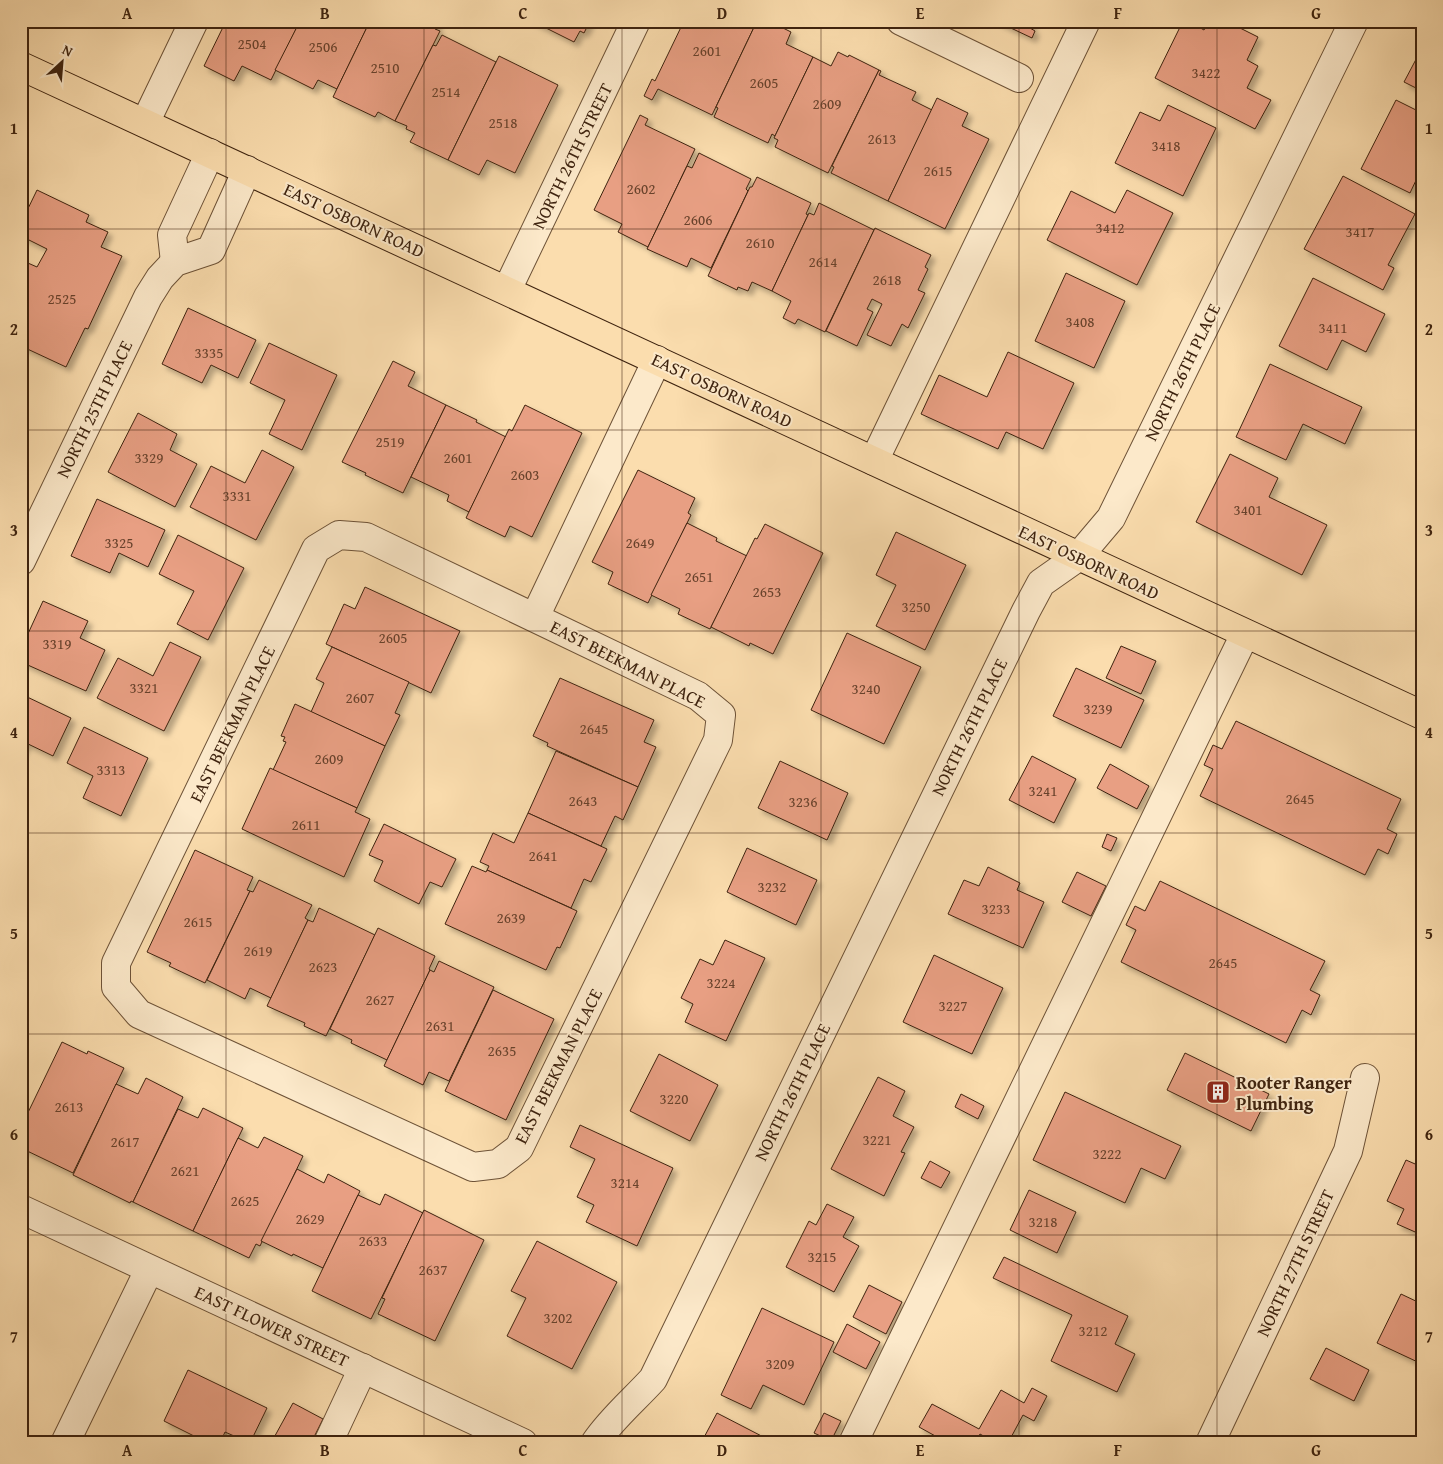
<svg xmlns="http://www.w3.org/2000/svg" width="1443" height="1464" font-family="'Gentium Book Plus',serif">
	<defs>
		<filter id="shadow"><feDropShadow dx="4.5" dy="4.5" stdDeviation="2.5" flood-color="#0004"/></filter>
	</defs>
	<rect width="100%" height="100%" fill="#fbddae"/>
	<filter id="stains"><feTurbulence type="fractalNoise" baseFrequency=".004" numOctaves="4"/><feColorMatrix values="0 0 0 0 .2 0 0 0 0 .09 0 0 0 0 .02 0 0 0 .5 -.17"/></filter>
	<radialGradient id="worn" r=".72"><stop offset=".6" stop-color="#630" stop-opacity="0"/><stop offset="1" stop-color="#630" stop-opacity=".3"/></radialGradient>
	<g fill="#e89f83" stroke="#3e230f" filter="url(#shadow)">
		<polygon points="226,21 300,21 271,80 242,66 234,81 204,66"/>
		<polygon points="300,21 370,21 337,89 318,80 313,89 275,70"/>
		<polygon points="370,21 432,21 438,24 435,29 440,31 395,121 378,112 375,117 333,97"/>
		<polygon points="532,21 590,21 584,33 580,31 574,42"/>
		<polygon points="684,21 757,21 712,115 658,89 652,100 644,96 652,79 655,81"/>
		<polygon points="757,21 769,21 791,32 786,44 813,57 775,136 772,134 768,143 714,117 718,108 716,107"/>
		<polygon points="996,21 1033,21 1030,28 1035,31 1032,38"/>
		<polygon points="1183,21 1188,21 1204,30 1209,21 1226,21 1258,37 1247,60 1258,66 1247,88 1271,100 1255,129 1155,78"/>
		<polygon points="442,35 496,62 448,160 410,142 415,133 406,129 407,126 395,121 433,45 436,46"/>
		<polygon points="1422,48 1422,91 1404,82"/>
		<polygon points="838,52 848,57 849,55 879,70 828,173 775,147 778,140 774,138 813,57 831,66"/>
		<polygon points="499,56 558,85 515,173 487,160 479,175 448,160"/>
		<polygon points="879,70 881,71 879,75 916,92 912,100 932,110 888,201 831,173 834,167 832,166"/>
		<polygon points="937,98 968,113 962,126 989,139 945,229 888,201"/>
		<polygon points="1396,100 1422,113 1422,175 1419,174 1410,193 1361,169"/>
		<polygon points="1168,105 1216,128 1183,196 1115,163 1140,112 1160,121"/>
		<polygon points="640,115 648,119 645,125 695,149 648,247 618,232 622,224 594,210"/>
		<polygon points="699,153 751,179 746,189 748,191 711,268 691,258 687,267 647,249 687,166 692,168"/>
		<polygon points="1343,176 1415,214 1388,265 1394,268 1383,290 1304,249"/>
		<polygon points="757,177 811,203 806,214 808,215 772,291 752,282 748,291 738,287 737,290 708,276 750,187 752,187"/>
		<polygon points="37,190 89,215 86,222 108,232 101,247 122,256 88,329 85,328 66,367 21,346 21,260 37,267 47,249 21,236 21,223"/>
		<polygon points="1127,190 1173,213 1137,285 1047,240 1071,191 1115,213"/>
		<polygon points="819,203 874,230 825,332 798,319 795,324 783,318 791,301 772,291 809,213 814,215"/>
		<polygon points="875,228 931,255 925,267 928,269 918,290 925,293 908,328 902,324 891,346 867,335 882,304 872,299 867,309 873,312 857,346 826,331"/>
		<polygon points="1066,273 1125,301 1094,368 1035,341"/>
		<polygon points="1313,278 1385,314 1366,352 1342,340 1327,370 1279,346"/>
		<polygon points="188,308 256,340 238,378 211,365 202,383 162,364"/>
		<polygon points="269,343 337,375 302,450 269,434 285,400 250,383"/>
		<polygon points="1008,352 1074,383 1043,449 1006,432 998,449 921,414 939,375 987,397"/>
		<polygon points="393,361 415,372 408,386 446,405 403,493 365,475 366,473 342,462"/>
		<polygon points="1270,364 1362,407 1345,444 1303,424 1286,460 1236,437"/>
		<polygon points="446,405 477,420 476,422 506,437 469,512 447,501 449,495 411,477"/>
		<polygon points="525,405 582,433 532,537 510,526 505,537 466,518 509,429 512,431"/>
		<polygon points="138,413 177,434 170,450 197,464 175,507 108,472"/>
		<polygon points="262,450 294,467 256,540 190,507 211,466 245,483"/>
		<polygon points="1230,454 1278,478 1269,497 1327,525 1302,575 1196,522"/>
		<polygon points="638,470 695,498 688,513 691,515 648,603 608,584 613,572 592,562"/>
		<polygon points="97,499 165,530 148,567 119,553 110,573 71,556"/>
		<polygon points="687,523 717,538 716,541 747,556 710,629 678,614 680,609 651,595"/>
		<polygon points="765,524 823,553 773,654 750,643 749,646 711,627 755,538 757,539"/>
		<polygon points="896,532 966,565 925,650 876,626 896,585 876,575"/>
		<polygon points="178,535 244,568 208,640 177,624 194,591 159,574"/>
		<polygon points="365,587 460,631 431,693 326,644 344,604 355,609"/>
		<polygon points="43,601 88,621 80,638 105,650 86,691 21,662 21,649"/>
		<polygon points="847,633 921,667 884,744 811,710"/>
		<polygon points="170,642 201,657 164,731 97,698 118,658 153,676"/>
		<polygon points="1121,646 1156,661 1141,694 1106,678"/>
		<polygon points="332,647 409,682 395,713 400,715 385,746 311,712 324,683 316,679"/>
		<polygon points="1076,668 1144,700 1121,748 1053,716"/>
		<polygon points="560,678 654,720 644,742 656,747 638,787 547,746 548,743 533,736"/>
		<polygon points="21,694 71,718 53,756 26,743 21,753"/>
		<polygon points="295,704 385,746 357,808 273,770 286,742 283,741 285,737 281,736"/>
		<polygon points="1236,721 1401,799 1387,829 1397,834 1388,854 1378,849 1365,875 1200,796 1213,769 1204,765 1213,745 1222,749"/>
		<polygon points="84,727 148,758 121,816 83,798 93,776 67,763"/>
		<polygon points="556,751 638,787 623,820 615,816 601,846 528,813"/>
		<polygon points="1032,756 1076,779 1054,823 1009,800"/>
		<polygon points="780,761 848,793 827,840 758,808"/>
		<polygon points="1110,764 1149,786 1137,809 1097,788"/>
		<polygon points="270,768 357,808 355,812 370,819 344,877 242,829"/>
		<polygon points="528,813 607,849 591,882 584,879 571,908 487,870 489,866 480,862 493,833 514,843"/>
		<polygon points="384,824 456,859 442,887 430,882 419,904 374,881 383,861 369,855"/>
		<polygon points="1107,834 1117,838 1111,851 1102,847"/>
		<polygon points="747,848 817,880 796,925 727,892"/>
		<polygon points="195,850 253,877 247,890 250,891 205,983 169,966 171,963 147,952"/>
		<polygon points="472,866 486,872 487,870 577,911 560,948 557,947 546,970 445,924"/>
		<polygon points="988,867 1020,883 1017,890 1044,902 1023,948 948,914 964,880 979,886"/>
		<polygon points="1077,872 1106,886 1091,916 1062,902"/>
		<polygon points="259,880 312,905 305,918 308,920 271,998 250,988 245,999 207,980 250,891 253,892"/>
		<polygon points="1160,881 1325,961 1310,990 1320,995 1311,1015 1302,1010 1286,1043 1121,962 1136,930 1126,925 1135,906 1145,911"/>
		<polygon points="319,908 375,935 326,1036 304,1026 305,1023 267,1006 308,920 313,922"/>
		<polygon points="378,928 435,956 429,969 430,970 387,1060 351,1043 352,1040 330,1029"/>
		<polygon points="725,940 765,958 726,1041 685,1022 693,1004 681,998 700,959 713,965"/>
		<polygon points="934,955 1003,988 972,1054 903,1022"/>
		<polygon points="439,961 494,987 449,1081 429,1072 423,1085 384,1066 430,970 434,972"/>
		<polygon points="493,990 554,1019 506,1120 445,1091"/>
		<polygon points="62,1042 87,1054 88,1051 124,1068 73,1173 21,1148 21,1127"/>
		<polygon points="1185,1053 1269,1094 1251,1131 1167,1090"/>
		<polygon points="659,1054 718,1085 690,1141 630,1111"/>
		<polygon points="878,1077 905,1091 893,1116 914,1127 901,1152 905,1153 884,1196 831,1169"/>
		<polygon points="146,1078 183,1097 133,1202 131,1201 130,1203 73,1175 116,1084 138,1094"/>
		<polygon points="1065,1092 1181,1146 1165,1179 1141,1168 1125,1203 1033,1160"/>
		<polygon points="961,1094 984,1106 978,1119 955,1107"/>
		<polygon points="203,1108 243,1128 193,1231 133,1202 178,1109 198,1118"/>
		<polygon points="580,1125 673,1168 637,1246 586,1222 594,1205 577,1197 595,1159 570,1147"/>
		<polygon points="264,1137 303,1156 260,1246 256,1244 249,1258 193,1231 238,1138 258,1148"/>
		<polygon points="1406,1160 1422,1167 1422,1235 1397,1224 1404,1209 1387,1201"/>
		<polygon points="930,1161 950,1172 941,1188 921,1178"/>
		<polygon points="297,1169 324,1183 328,1174 360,1191 323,1268 293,1254 292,1256 261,1241"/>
		<polygon points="1029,1190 1076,1212 1057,1253 1010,1230"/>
		<polygon points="385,1194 423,1213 371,1319 312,1291 358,1195 380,1205"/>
		<polygon points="827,1204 854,1217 843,1237 859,1246 834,1292 786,1267 809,1221 816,1225"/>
		<polygon points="424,1210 484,1240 435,1341 378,1314 385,1299 382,1298"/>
		<polygon points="537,1241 617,1282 572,1369 507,1336 526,1298 511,1291"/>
		<polygon points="1004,1257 1128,1316 1115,1344 1135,1354 1117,1392 1051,1361 1072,1315 993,1278"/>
		<polygon points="869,1285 902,1302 886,1334 853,1317"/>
		<polygon points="1401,1294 1422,1304 1422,1364 1377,1343"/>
		<polygon points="762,1308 834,1342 804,1405 763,1385 751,1409 721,1395"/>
		<polygon points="847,1324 880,1342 866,1369 833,1352"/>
		<polygon points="1326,1348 1369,1370 1354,1401 1310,1379"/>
		<polygon points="188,1370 267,1408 250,1443 225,1432 220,1443 208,1443 164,1421"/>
		<polygon points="1032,1388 1047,1396 1034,1421 1023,1415 1008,1443 996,1443 980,1434 975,1443 948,1443 919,1427 932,1404 979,1429 1001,1390 1024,1403"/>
		<polygon points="293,1403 323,1419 311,1443 271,1443"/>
		<polygon points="717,1413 775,1443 701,1443"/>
		<polygon points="824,1413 841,1421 831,1441 814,1433"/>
	</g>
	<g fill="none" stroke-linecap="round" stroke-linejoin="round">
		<g stroke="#6d5237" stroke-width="30">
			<g id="minor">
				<polyline points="901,21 1019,78"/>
				<polyline points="145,123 194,21"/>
				<polyline points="175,262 172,235 210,153"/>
				<polyline points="507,290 636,21"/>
				<polyline points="874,461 1086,21"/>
				<polygon points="339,535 366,537 698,696 721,715 718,740 519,1148 498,1164 473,1167 139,1014 116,987 116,963 316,549"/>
				<polyline points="21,561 148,297 160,278 175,262 211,250 247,170"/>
				<polyline points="535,617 657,360"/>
				<polyline points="21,1209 523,1443"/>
				<polyline points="65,1443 149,1270"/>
				<polyline points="328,1443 363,1368"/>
				<path d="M595,1443C611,1419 634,1400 653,1379L1026,611L1041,583L1078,557L1111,518L1354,21"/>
				<polyline points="853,1443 1245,634"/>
				<polyline points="1210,1443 1348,1151 1365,1078"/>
			</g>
		</g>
		<g stroke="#3e230f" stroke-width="30">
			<polyline id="major" points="21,66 1422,715"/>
		</g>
		<use href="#minor" stroke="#fce9ca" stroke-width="28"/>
		<use href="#major" stroke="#fbddae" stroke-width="28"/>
	</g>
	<path fill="none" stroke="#3e230f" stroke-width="1" stroke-opacity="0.55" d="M226,21V1443M424,21V1443M622,21V1443M821,21V1443M1019,21V1443M1217,21V1443M21,229H1422M21,430H1422M21,631H1422M21,833H1422M21,1034H1422M21,1235H1422"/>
	<defs>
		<g id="building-square" transform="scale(1.25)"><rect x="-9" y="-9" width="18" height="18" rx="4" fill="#8f2418" stroke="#fce9ca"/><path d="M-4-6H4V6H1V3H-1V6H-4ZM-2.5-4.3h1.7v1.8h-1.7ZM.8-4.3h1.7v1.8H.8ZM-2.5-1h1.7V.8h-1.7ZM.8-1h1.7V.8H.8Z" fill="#fff"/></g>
	</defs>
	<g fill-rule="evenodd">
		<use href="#building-square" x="1218" y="1092"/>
	</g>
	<g text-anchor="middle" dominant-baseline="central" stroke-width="4" stroke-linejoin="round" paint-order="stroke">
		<g font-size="15" fill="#68422c">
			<text x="252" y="43">2504</text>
			<text x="323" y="46">2506</text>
			<text x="707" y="50">2601</text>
			<text x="385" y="67">2510</text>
			<text x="1206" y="72">3422</text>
			<text x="764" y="82">2605</text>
			<text x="446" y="91">2514</text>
			<text x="827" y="103">2609</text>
			<text x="503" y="122">2518</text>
			<text x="882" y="138">2613</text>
			<text x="1166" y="145">3418</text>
			<text x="938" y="170">2615</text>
			<text x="641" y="188">2602</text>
			<text x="698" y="219">2606</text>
			<text x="1110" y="227">3412</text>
			<text x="1360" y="231">3417</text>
			<text x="760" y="242">2610</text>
			<text x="823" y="261">2614</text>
			<text x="887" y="279">2618</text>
			<text x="62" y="298">2525</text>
			<text x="1080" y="321">3408</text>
			<text x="1333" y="327">3411</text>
			<text x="209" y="352">3335</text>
			<text x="390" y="441">2519</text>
			<text x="149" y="457">3329</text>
			<text x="458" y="457">2601</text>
			<text x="525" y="474">2603</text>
			<text x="237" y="495">3331</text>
			<text x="1248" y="509">3401</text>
			<text x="119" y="542">3325</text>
			<text x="640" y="542">2649</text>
			<text x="699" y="576">2651</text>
			<text x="767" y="591">2653</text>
			<text x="916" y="606">3250</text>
			<text x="393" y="637">2605</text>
			<text x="57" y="643">3319</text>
			<text x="144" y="687">3321</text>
			<text x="866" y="688">3240</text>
			<text x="360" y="697">2607</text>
			<text x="1098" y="708">3239</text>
			<text x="594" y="728">2645</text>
			<text x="329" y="758">2609</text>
			<text x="111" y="769">3313</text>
			<text x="1043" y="790">3241</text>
			<text x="1300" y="798">2645</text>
			<text x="583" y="800">2643</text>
			<text x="803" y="801">3236</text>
			<text x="306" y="824">2611</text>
			<text x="543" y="855">2641</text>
			<text x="772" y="886">3232</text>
			<text x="996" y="908">3233</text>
			<text x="511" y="917">2639</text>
			<text x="198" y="921">2615</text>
			<text x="258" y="950">2619</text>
			<text x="1223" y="962">2645</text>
			<text x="323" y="966">2623</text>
			<text x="721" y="982">3224</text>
			<text x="380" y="999">2627</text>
			<text x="953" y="1005">3227</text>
			<text x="440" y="1025">2631</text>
			<text x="502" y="1050">2635</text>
			<text x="674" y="1098">3220</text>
			<text x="69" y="1106">2613</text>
			<text x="877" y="1139">3221</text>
			<text x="125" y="1141">2617</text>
			<text x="1107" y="1153">3222</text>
			<text x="185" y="1170">2621</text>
			<text x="625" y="1182">3214</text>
			<text x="245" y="1200">2625</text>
			<text x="310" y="1218">2629</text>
			<text x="1043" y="1221">3218</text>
			<text x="373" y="1240">2633</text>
			<text x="822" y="1256">3215</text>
			<text x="433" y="1269">2637</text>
			<text x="558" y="1317">3202</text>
			<text x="1093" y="1330">3212</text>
			<text x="780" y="1363">3209</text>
		</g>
		<g font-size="18" fill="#3e230f" stroke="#fce9ca">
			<text transform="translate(572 156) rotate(-64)">NORTH 26TH STREET</text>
			<text transform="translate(354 220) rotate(25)">EAST OSBORN ROAD</text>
			<text transform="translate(1182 372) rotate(-64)">NORTH 26TH PLACE</text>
			<text transform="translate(722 390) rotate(25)">EAST OSBORN ROAD</text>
			<text transform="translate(94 409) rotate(-64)">NORTH 25TH PLACE</text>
			<text transform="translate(1089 562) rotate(25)">EAST OSBORN ROAD</text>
			<text transform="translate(628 664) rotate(27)">EAST BEEKMAN PLACE</text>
			<text transform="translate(232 724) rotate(-64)">EAST BEEKMAN PLACE</text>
			<text transform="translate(969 727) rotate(-64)">NORTH 26TH PLACE</text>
			<text transform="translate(558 1066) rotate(-63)">EAST BEEKMAN PLACE</text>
			<text transform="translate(792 1092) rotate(-64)">NORTH 26TH PLACE</text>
			<text transform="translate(1295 1263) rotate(-65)">NORTH 27TH STREET</text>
			<text transform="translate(272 1326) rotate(25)">EAST FLOWER STREET</text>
		</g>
		<g font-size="18" font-weight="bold" fill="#3e230f" stroke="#fce9ca" text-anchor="start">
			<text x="1236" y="1082">Rooter Ranger<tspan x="1236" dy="21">Plumbing</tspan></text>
		</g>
	</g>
	<rect width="1443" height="1464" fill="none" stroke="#fbddae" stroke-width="55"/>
	<g transform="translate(62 62) rotate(26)" stroke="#fce9ca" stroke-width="4" paint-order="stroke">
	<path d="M0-4L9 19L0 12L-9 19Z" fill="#3e230f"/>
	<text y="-8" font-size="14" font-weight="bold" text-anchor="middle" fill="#3e230f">N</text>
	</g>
	<rect x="28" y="28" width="1388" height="1408" fill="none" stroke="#3e230f" stroke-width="2"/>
	<g font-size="16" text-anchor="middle" font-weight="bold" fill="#3e230f">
		<text x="127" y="19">A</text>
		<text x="325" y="19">B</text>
		<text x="523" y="19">C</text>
		<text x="722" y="19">D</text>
		<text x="920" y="19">E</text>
		<text x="1118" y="19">F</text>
		<text x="1316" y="19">G</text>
		<text x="14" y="134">1</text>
		<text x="1429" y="134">1</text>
		<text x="14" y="335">2</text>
		<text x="1429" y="335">2</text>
		<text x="14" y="536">3</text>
		<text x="1429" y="536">3</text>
		<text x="14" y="738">4</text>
		<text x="1429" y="738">4</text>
		<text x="14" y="939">5</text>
		<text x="1429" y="939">5</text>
		<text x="14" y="1140">6</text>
		<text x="1429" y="1140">6</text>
		<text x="14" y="1342">7</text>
		<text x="1429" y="1342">7</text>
		<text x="127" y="1456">A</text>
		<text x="325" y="1456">B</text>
		<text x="523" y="1456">C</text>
		<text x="722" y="1456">D</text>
		<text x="920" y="1456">E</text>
		<text x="1118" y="1456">F</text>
		<text x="1316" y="1456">G</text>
	</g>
	<rect width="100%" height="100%" filter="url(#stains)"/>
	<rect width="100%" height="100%" fill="url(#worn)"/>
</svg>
